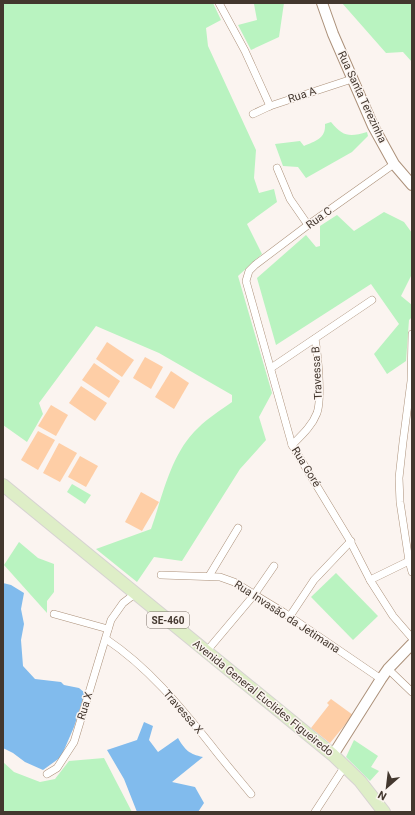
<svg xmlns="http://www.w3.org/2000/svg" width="415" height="815" font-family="Roboto,sans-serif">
	<rect width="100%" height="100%" fill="#fbf4f0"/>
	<g fill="#b9f3c0">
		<path d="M3,3H213L221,20L206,28L208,46L256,150L254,178L259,193L274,189L277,202L247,224L262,254L238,276L272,393L259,417L266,440L240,469L182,561L154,557L137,582L96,549L151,529C163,495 171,453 198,428C208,418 221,410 232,402V395L159,353L96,326L39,403L43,414L27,442L3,425Z"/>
		<polygon points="260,3 284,3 279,37 251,50 238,25 257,20 254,4"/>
		<polygon points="342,3 412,3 412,62 403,52 386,53"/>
		<path d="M331,122C343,137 350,137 367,132L368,136L352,152L306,178L298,167L283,166L275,144L300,141L304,146C315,141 326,139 325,124Z"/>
		<polygon points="384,212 404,222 412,233 412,274 401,296 412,305 412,317 409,320 406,361 387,374 374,354 399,324 371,284 276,345 257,278 306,235 316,247 320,246 320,226 337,215 354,231"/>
		<polygon points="72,484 91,495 85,504 67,492"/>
		<polygon points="19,542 38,558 54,564 54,592 47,601 47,613 4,565"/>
		<polygon points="336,573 378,616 353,640 311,597"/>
		<polygon points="354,740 378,756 371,767 379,771 370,781 346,757"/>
		<polygon points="104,758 132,812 3,812 3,762 14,772 40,782 55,779 69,761"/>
	</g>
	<g fill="#81bbed">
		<polygon points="3,583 11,585 24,593 21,609 24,624 21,640 23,666 35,679 61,682 64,685 79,688 85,693 74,727 61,757 43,770 25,762 13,753 3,748"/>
		<path d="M144,722L153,726L149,740L158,752L178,738C185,750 189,754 203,757L172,782L195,787L204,803L198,812H137L124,779L107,750L137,740Z"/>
	</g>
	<g fill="#fecea6">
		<polygon points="107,342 134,360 122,377 96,359"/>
		<polygon points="145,357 163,367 151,389 133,378"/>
		<polygon points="94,363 120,381 109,398 82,380"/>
		<polygon points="171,371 189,383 174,409 155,397"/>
		<polygon points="81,386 107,403 95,421 69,403"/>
		<polygon points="51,405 68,415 56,436 38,426"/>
		<polygon points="38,431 55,440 38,470 21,460"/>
		<polygon points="59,443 77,453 60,482 43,473"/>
		<polygon points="80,456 98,466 86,487 68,477"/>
		<polygon points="141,492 159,502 142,531 125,522"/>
		<polygon points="331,699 353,715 330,743 311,728 329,705 327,703"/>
	</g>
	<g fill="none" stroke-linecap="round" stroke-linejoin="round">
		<g stroke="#ac917a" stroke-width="8">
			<g id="street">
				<polyline points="219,3 245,51 270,106"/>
				<polyline points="253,114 270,106 352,79"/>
				<polyline points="394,164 308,225 255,265 249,271 246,281 292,445 349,539 370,580 393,616 412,638"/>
				<polyline points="277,168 290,199 308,225"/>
				<polyline points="412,334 411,381 403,442 399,478 400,502 409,561 412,572"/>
				<polyline points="271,368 372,300"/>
				<path d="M292,445C302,435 312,426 317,413C322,399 318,355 315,339"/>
				<polyline points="161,575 220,577 234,582 283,612 381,679"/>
				<polyline points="209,576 238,528"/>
				<polyline points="370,580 409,561"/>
				<polyline points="54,614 108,629"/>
				<polyline points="290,616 314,580 351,541"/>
				<path d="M106,639C148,667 180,706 211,745C224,762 238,778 251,794"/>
				<polyline points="206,652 254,595 274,566"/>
				<polyline points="388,669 412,692"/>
				<polyline points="47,774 57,768 74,742 111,620 123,603 136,593"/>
				<polyline points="315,812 345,766"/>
			</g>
		</g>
		<g stroke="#ac917a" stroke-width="12">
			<g id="secondary">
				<polyline points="322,3 333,34 373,126 394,164 412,185"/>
				<polyline points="333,755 381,679 388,669 412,644"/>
			</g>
		</g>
		<g stroke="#d6d3d1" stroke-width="14">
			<polyline id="primary" points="3,485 333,755 360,781 384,812"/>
		</g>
		<use href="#street" stroke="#fff" stroke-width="7"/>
		<use href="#secondary" stroke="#fff" stroke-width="10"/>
		<use href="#primary" stroke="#deeec7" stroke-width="12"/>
	</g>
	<g text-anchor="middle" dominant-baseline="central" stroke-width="3" stroke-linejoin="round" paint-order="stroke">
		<rect fill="#fbf4f0" stroke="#7a7068" stroke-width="1" x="147" y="612" width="42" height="16" rx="3"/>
		<g font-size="10" font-weight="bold" fill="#43372e">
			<text x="168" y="620">SE-460</text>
		</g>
		<g font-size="11" fill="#43372e" stroke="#fbf4f0">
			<text transform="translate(302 95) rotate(-18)">Rua A</text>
			<text transform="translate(362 97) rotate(65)">Rua Santa Terezinha</text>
			<text transform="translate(319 218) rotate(-36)">Rua C</text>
			<text transform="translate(317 373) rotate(-93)">Travessa B</text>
			<text transform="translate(306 467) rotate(58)">Rua Goré</text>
			<text transform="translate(287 617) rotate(33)">Rua Invasão da Jetimana</text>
			<text transform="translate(263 698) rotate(39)">Avenida General Euclides Figueiredo</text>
			<text transform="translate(85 706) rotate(-73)">Rua X</text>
			<text transform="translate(183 712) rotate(49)">Travessa X</text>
		</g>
	</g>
	<rect width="415" height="815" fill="none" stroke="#43372e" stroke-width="8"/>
	<g transform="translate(387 787) rotate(208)" stroke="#fbf4f0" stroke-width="3" paint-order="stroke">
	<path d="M0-3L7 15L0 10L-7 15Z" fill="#43372e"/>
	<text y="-6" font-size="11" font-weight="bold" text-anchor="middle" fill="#43372e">N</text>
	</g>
</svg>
